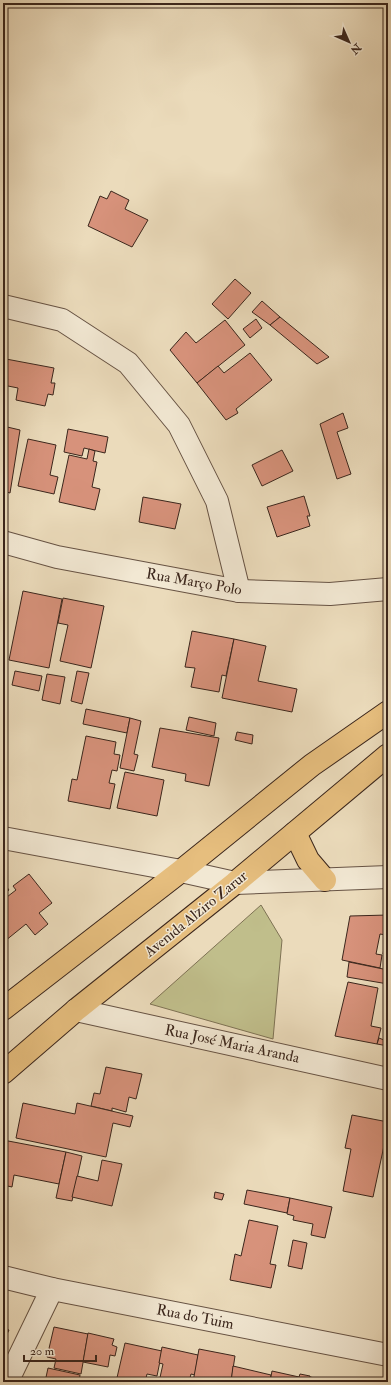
<svg xmlns="http://www.w3.org/2000/svg" width="391" height="1385" font-family="'IM FELL Double Pica',serif">
	<rect width="100%" height="100%" fill="#ebdbbb"/>
	<filter id="stains"><feTurbulence type="fractalNoise" baseFrequency=".005" numOctaves="4"/><feColorMatrix values="0 0 0 0 .2 0 0 0 0 .09 0 0 0 0 .02 0 0 0 .5 -.17"/></filter>
	<radialGradient id="worn" r=".72"><stop offset=".6" stop-color="#630" stop-opacity="0"/><stop offset="1" stop-color="#630" stop-opacity=".3"/></radialGradient>
	<polygon fill="#c0be8b" stroke="#7e7254" points="261,905 282,940 273,1039 150,1004"/>
	<g fill="#d7927b" stroke="#3b261c">
		<polygon points="111,191 129,200 125,209 148,220 132,247 88,226 100,196 107,199"/>
		<polygon points="235,279 251,293 228,319 212,304"/>
		<polygon points="262,301 280,317 270,325 252,312"/>
		<polygon points="280,317 329,357 317,364 270,325"/>
		<polygon points="256,319 262,328 250,338 243,329"/>
		<polygon points="225,320 245,345 197,383 170,350 186,332 196,343"/>
		<polygon points="250,353 272,380 236,409 238,413 226,420 197,383 218,366 224,373"/>
		<polygon points="6,359 54,368 51,383 55,383 53,395 48,394 45,406 16,400 18,388 3,385"/>
		<polygon points="343,413 348,428 337,432 351,474 337,479 320,424"/>
		<polygon points="3,426 20,430 10,493 3,491"/>
		<polygon points="68,429 108,437 105,453 84,448 82,456 64,452"/>
		<polygon points="28,439 56,445 50,475 58,477 54,494 18,486"/>
		<polygon points="89,449 95,451 93,461 97,462 92,487 100,489 95,510 59,502 69,455 87,459"/>
		<polygon points="282,450 293,471 262,486 252,465"/>
		<polygon points="304,496 310,516 307,516 310,526 277,537 267,507"/>
		<polygon points="143,497 181,504 175,529 139,522"/>
		<polygon points="23,591 62,599 49,668 9,660"/>
		<polygon points="63,598 104,606 91,668 60,661 68,625 58,623"/>
		<polygon points="192,631 234,639 226,676 222,675 219,692 191,687 195,668 185,667"/>
		<polygon points="234,639 266,646 258,681 297,689 292,712 222,698"/>
		<polygon points="3,668 6,668 3,685"/>
		<polygon points="15,671 42,676 39,691 12,685"/>
		<polygon points="77,671 89,673 82,704 71,701"/>
		<polygon points="47,674 65,677 60,704 42,700"/>
		<polygon points="86,709 130,718 127,733 83,724"/>
		<polygon points="189,717 216,723 214,736 186,730"/>
		<polygon points="130,718 141,721 134,754 138,755 134,771 120,768"/>
		<polygon points="160,728 219,738 209,786 185,781 186,774 152,767"/>
		<polygon points="237,732 253,735 252,744 235,740"/>
		<polygon points="86,736 116,742 114,754 120,755 117,771 112,770 109,783 115,784 110,809 68,801 72,779 77,780"/>
		<polygon points="125,772 164,780 157,816 117,808"/>
		<polygon points="29,874 52,903 39,913 48,924 35,935 26,924 5,941 3,939 3,900 16,890 13,886"/>
		<polygon points="3,882 9,890 3,895"/>
		<polygon points="388,915 386,935 380,934 376,954 382,955 380,968 342,960 350,916"/>
		<polygon points="388,924 388,955 383,954"/>
		<polygon points="349,962 388,970 388,984 347,977"/>
		<polygon points="348,982 378,988 371,1026 381,1028 377,1044 335,1036"/>
		<polygon points="388,1009 388,1046 377,1044 379,1038 384,1040 388,1022 385,1022"/>
		<polygon points="106,1067 142,1074 136,1099 129,1097 126,1112 112,1108 112,1111 91,1106 94,1093 100,1094"/>
		<polygon points="23,1103 75,1114 77,1103 133,1116 130,1127 113,1123 106,1157 16,1138"/>
		<polygon points="352,1115 388,1122 388,1142 385,1141 373,1197 343,1191 351,1149 345,1148"/>
		<polygon points="3,1140 66,1152 59,1184 14,1175 12,1187 3,1185"/>
		<polygon points="66,1152 82,1156 72,1201 56,1198"/>
		<polygon points="102,1160 122,1164 112,1206 72,1197 77,1176 98,1181"/>
		<polygon points="247,1190 290,1198 287,1213 244,1204"/>
		<polygon points="215,1192 224,1194 222,1200 214,1198"/>
		<polygon points="290,1198 332,1207 325,1238 311,1235 313,1224 293,1220 294,1216 287,1214"/>
		<polygon points="249,1220 278,1226 270,1264 276,1265 271,1288 230,1280 235,1254 241,1256"/>
		<polygon points="293,1240 307,1243 302,1269 288,1266"/>
		<polygon points="54,1327 88,1334 81,1374 54,1368 56,1359 47,1357"/>
		<polygon points="3,1328 9,1330 3,1342"/>
		<polygon points="88,1333 114,1339 112,1345 117,1347 115,1356 110,1355 108,1367 83,1362"/>
		<polygon points="125,1343 162,1351 157,1376 147,1374 145,1382 116,1382"/>
		<polygon points="162,1347 198,1355 195,1375 191,1374 189,1382 159,1382 163,1364 159,1363"/>
		<polygon points="199,1349 235,1356 231,1382 193,1382"/>
		<polygon points="233,1366 271,1375 270,1382 231,1382"/>
		<polygon points="48,1368 80,1375 79,1382 45,1382"/>
		<polygon points="272,1371 299,1377 300,1374 310,1376 309,1382 270,1382"/>
		<polygon points="310,1377 336,1382 309,1382"/>
	</g>
	<g fill="none" stroke-linecap="round" stroke-linejoin="round">
		<g stroke="#675344" stroke-width="24">
			<g id="street">
				<polyline points="3,306 62,320 128,363 179,425 217,501 239,591"/>
				<polyline points="3,542 57,557 239,591 330,594 388,589"/>
				<polyline points="3,838 181,871 235,883 388,877"/>
				<polyline points="76,1010 388,1079"/>
				<polyline points="3,1277 52,1289 388,1355"/>
				<polyline points="7,1382 52,1289"/>
			</g>
		</g>
		<g stroke="#3b261c" stroke-width="24">
			<g id="primary">
				<polyline points="295,833 308,860 325,880"/>
				<polyline points="3,1009 181,871 312,765 388,712"/>
				<polyline points="3,1073 76,1010 235,883 388,755"/>
			</g>
		</g>
		<use href="#street" stroke="#f2e8d3" stroke-width="22"/>
		<use href="#primary" stroke="#e6be7e" stroke-width="22"/>
	</g>
	<g text-anchor="middle" dominant-baseline="central" stroke-width="3" stroke-linejoin="round" paint-order="stroke">
		<g font-size="15" fill="#3b261c" stroke="#f2e8d3">
			<text transform="translate(194 582) rotate(10)">Rua Março Polo</text>
			<text transform="translate(196 914) rotate(-39)">Avenida Alziro Zarur</text>
			<text transform="translate(232 1044) rotate(12)">Rua José Maria Aranda</text>
			<text transform="translate(195 1317) rotate(11)">Rua do Tuim</text>
		</g>
	</g>
	<rect width="391" height="1385" fill="none" stroke="#ebdbbb" stroke-width="16"/>
	<rect x="4" y="4" width="383" height="1377" fill="none" stroke="#3b261c" stroke-width="2"/>
	<rect x="8" y="8" width="375" height="1369" fill="none" stroke="#3b261c"/>
	<g transform="translate(349 42) rotate(135)" stroke="#f2e8d3" stroke-width="3" paint-order="stroke">
	<path d="M0-3L7 15L0 10L-7 15Z" fill="#3b261c"/>
	<text y="-6" font-size="11" font-weight="bold" text-anchor="middle" fill="#3b261c">N</text>
	</g>
	<path d="M24 1355v6h72v-6" fill="none" stroke="#3b261c" stroke-width="2"/>
	<text x="30" y="1355" font-size="12" fill="#3b261c" stroke="#f2e8d3" stroke-width="3" paint-order="stroke">20 m</text>
	<rect width="100%" height="100%" filter="url(#stains)"/>
	<rect width="100%" height="100%" fill="url(#worn)"/>
</svg>
